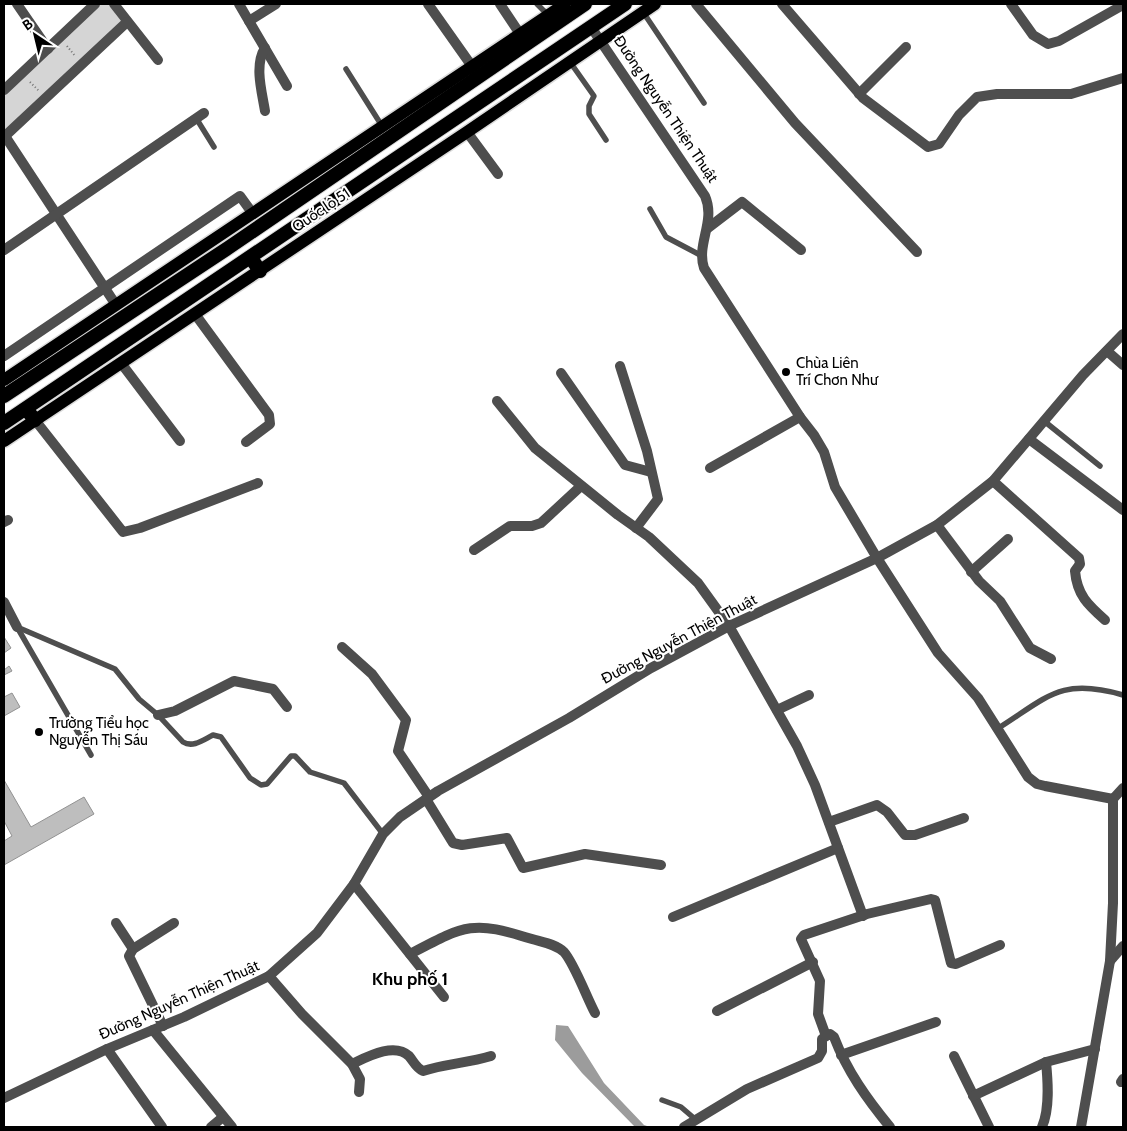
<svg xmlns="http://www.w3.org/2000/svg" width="1127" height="1131" font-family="Cabin,sans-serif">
	<rect width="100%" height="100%" fill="#fff"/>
	<polygon fill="#d5d5d5" points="100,4 108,4 122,22 4,132 4,96"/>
	<polygon fill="#9c9c9c" points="556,1025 568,1026 604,1083 644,1125 650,1127 635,1127 582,1073 555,1040"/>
	<g fill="#bebebe" stroke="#929292">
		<polygon points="4,637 11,648 4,653"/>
		<polygon points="9,666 12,671 4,675 4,670"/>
		<polygon points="12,693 20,707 4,716 4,697"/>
		<polygon points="4,780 31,827 84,797 94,814 4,865 4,841 12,836 4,821"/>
	</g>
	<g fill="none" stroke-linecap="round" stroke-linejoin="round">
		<g stroke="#dbdbdb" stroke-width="15">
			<g id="primary">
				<polyline points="4,380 565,4"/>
				<polyline points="4,441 467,132 655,4"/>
			</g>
		</g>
		<g stroke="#dbdbdb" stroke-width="16">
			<g id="trunk">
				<polyline points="251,258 260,271"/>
				<polyline points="4,396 228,248 585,4"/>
				<polyline points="26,409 35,420"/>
				<polyline points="4,423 625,4"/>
			</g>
		</g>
		<g stroke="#707070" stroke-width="2" stroke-dasharray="1 2.5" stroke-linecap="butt">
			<polyline points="67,46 75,56"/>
			<polyline points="30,82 39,91"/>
		</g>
		<g stroke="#4e4e4e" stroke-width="5.5">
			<polyline points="537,4 548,15"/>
			<polyline points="643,12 704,103"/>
			<polyline points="570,62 594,96 589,106 589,114 606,140"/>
			<polyline points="346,69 382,126"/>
			<polyline points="196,118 214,147"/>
			<polyline points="650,209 666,237 702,256"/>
			<polyline points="1044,421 1100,466"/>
			<path d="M17,627L115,669L139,699L158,715L183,742C193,748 203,740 213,735L221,737L250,778L261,785L267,784L291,756H295L310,772L344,783L383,834"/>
			<polyline points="17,627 91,755"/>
			<path d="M997,729C1048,697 1060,677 1123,695"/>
			<polyline points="662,1100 681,1107 695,1119"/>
		</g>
		<g stroke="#4e4e4e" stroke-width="10">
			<polyline points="17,4 48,49"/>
			<polyline points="114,4 158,60"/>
			<polyline points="239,4 287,86"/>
			<polyline points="428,4 476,72"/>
			<polyline points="500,4 520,34"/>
			<polyline points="696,4 795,123 917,252"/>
			<polyline points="782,4 863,98 928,147 939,144 959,115 977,97 997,94 1071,94 1123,78"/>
			<polyline points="1011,4 1033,35 1048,44 1059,41 1123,5"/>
			<polyline points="249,21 276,4"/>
			<polyline points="4,90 95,4"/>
			<polyline points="859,94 906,47"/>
			<path d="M265,111C262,92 254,65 265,48"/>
			<polyline points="467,132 498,174"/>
			<polyline points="5,136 116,305"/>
			<polyline points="4,137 127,22"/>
			<polyline points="708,228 742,202 801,250"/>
			<polyline points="4,250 204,113"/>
			<polyline points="195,314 269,415 270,424 246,442"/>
			<polyline points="1123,334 1083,375 993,481 937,525 877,558 938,653 978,698 1028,777 1037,784 1045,786 1113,799 1123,788"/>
			<polyline points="1107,351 1123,365"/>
			<polyline points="4,356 240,196 253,214"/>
			<polyline points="121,363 180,441"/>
			<polyline points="620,366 647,451 658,499 636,528"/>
			<polyline points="561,373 625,465 651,472"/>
			<polyline points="497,401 535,448 618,515 649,537 698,583 729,626 797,746 815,785 863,916"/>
			<polyline points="35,420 123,532 140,528 258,483"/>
			<polyline points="1029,439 1123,510"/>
			<polyline points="710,468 800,417"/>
			<path d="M993,481L1079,558L1080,564L1075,571C1077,595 1088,605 1105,620"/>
			<polyline points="4,522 8,520"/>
			<polyline points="937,525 979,581 1000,601 1030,648 1051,659"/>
			<polyline points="474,550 510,526 532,526 541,523 581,486"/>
			<polyline points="971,572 1008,539"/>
			<polyline points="4,602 17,627"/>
			<polyline points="342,647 372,674 406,720 398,751 429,797"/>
			<polyline points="777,710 809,695"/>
			<polyline points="158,715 175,711 234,681 273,689 287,707"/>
			<polyline points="426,799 453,843 462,845 507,838 523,868 585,854 661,865"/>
			<polyline points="829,822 877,805 887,812 905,835 915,835 964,818"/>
			<polyline points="354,884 444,997"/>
			<polyline points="673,917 838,848"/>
			<polyline points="116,923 133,949"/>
			<path d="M410,954C465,925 472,920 532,939C542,942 556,944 564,952C574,963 587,998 595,1013"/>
			<polyline points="1110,961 1123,946"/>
			<polyline points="269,976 302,1014 352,1064 360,1079 359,1092"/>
			<polyline points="717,1011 813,962"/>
			<polyline points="163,1026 129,956 133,949 174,923"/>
			<polyline points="153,1030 232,1127"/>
			<polyline points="107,1049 162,1127"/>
			<polyline points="841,1055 936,1022"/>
			<polyline points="954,1056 989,1127"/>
			<path d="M352,1064C367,1057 394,1042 409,1056C414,1062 416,1068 423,1071C445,1064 468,1063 491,1056"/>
			<polyline points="1121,1082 1123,1079"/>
			<polyline points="973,1096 1046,1062 1095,1049"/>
			<path d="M4,1098L107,1049L184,1017L269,976L317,933L354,884L383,834L400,817L438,791L569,718L651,668L729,626L877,558L835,487L824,452L814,435L800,417L704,268C696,244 716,221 705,196L591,27"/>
			<polyline points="211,1127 223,1117"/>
			<polyline points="684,1127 747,1089 818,1058 822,1051 822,1039 826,1036"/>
			<path d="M890,1127C867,1099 847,1071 834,1037L830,1034L826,1036L818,1014L820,981L801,939L804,935L867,914L931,899L935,900L951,963L956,964L1000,945"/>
			<path d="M1042,1127C1050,1109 1048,1082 1046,1062"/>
			<polyline points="1081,1127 1110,961 1113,903 1113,799"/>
		</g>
		<use href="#primary" stroke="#000" stroke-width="12"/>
		<use href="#trunk" stroke="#000" stroke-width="14"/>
	</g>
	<g fill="#000" stroke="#fff" stroke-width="2">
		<circle cx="786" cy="372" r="5"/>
		<circle cx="39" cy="732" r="5"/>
	</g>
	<g text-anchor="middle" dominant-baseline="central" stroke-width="4" stroke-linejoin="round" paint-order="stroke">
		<g font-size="15" fill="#000" stroke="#fff">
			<text transform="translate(666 109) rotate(56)">Đường Nguyễn Thiện Thuật</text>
			<text transform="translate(321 210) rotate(-34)">Quốc lộ 51</text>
			<text transform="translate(679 639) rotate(-28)">Đường Nguyễn Thiện Thuật</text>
			<text transform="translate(179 1000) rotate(-24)">Đường Nguyễn Thiện Thuật</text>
		</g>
		<g font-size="15" fill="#000" stroke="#fff" text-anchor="start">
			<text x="796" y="363">Chùa Liên<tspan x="796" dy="17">Trí Chơn Như</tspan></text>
			<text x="49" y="723">Trường Tiểu học<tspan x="49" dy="17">Nguyễn Thị Sáu</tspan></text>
		</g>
		<g font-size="18" font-weight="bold" fill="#000" stroke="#fff">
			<text x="410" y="979">Khu phố 1</text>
		</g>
	</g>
	<rect width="1127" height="1131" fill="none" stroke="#000000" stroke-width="10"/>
	<g transform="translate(35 35) rotate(325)" stroke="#ffffff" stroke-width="4" paint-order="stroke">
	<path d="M0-4L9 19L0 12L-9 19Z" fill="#000000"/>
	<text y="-8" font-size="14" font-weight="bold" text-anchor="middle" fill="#000000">B</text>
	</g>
</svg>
